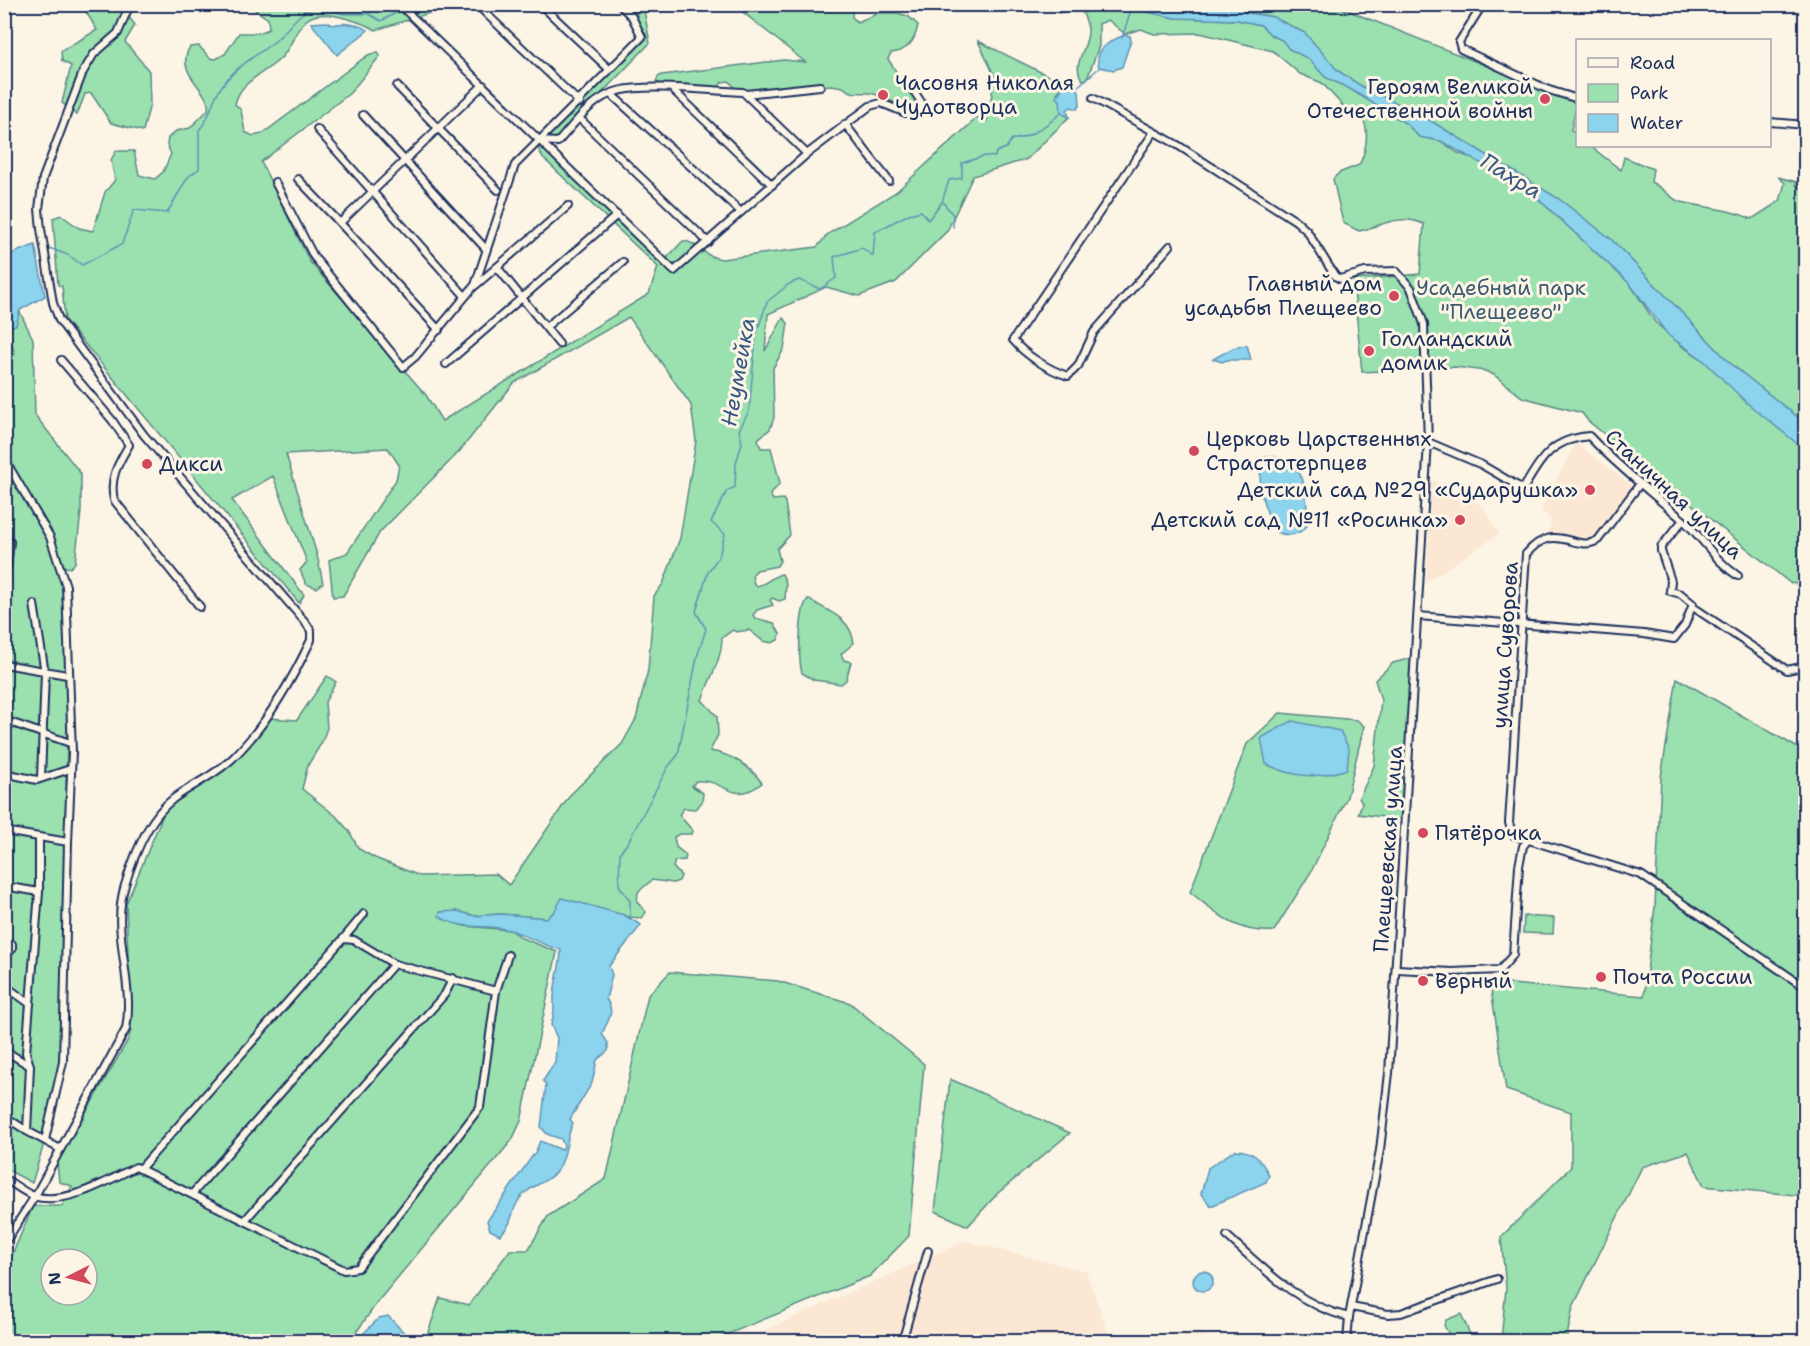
<svg xmlns="http://www.w3.org/2000/svg" width="1810" height="1346" font-family="'Shantell Sans',sans-serif">
	<rect width="100%" height="100%" fill="#fcf5e5"/>
	<filter id="ink" filterUnits="userSpaceOnUse"><feTurbulence type="fractalNoise" baseFrequency=".0167" numOctaves="2"/><feDisplacementMap in="SourceGraphic" scale="12" xChannelSelector="R" yChannelSelector="G"/><feConvolveMatrix kernelMatrix="1 2 1 2 8 2 1 2 1" color-interpolation-filters="sRGB"/></filter>
	<g filter="url(#ink)">
		<g fill="#fbe7d3">
			<polygon points="1576,443 1634,487 1594,541 1547,536 1552,522 1541,509"/>
			<polygon points="1432,480 1483,506 1499,534 1426,582"/>
			<polygon points="965,1241 1086,1271 1110,1338 1115,1341 739,1342"/>
			<polygon points="1199,1332 1216,1341 1137,1341"/>
		</g>
		<g fill="#9ae1af" stroke="#5a8886" stroke-width="1.5" fill-rule="evenodd">
			<polygon points="82,5 120,5 135,25 125,42 149,71 150,104 143,131 111,123 91,93 85,94 77,115 62,103 71,66 62,61 61,51 97,30"/>
			<path d="M226,5H446L439,10L376,30C364,23 332,12 318,15C296,18 294,47 280,59C264,74 240,81 235,104L241,110L245,132L253,136L262,134L368,55L378,52L380,56L350,93L261,162L310,262L426,395L442,421L649,294L658,267L543,158L538,148L642,34L634,5H643L650,43L546,151L663,262L683,241C701,243 700,256 722,259L817,247L828,234L896,192L978,117L987,121L995,77L978,41L1065,84L1057,93L1069,117L1027,159L973,176L947,231L896,282L859,296L826,287L768,314L765,351L783,318L788,323L784,349L773,368L774,418L770,429L758,439L761,448H771L780,483L770,495L773,500L783,499L785,502L790,535L777,549L780,561L777,566L757,570L752,575L754,584L757,586C768,584 773,575 782,574L786,583L785,599L779,601L772,598L770,600L773,605L757,610L753,615L755,618L774,623L780,634L778,640L772,643L763,641L749,630L736,632L733,630L722,638C722,659 709,680 702,700L717,716L718,735L710,751C731,754 750,766 762,783C732,807 725,778 696,781L692,786L703,793L702,802L695,809L684,808L679,815L693,831L692,834H679L674,837L676,847L686,855L685,860L675,861L673,867L681,876L679,881L673,883L652,880L638,892L637,902L646,912L642,918L554,912L547,918L500,914L475,916L457,911L443,919L464,926L511,930L522,938L557,952L521,1121L512,1140L379,1300L350,1341L5,1342L9,1262L33,1206H62L72,1186L59,1182L57,1162L128,1040L131,1030L126,904L165,810L246,750L269,718L297,720L327,676L336,682L325,702L327,728L322,742L308,765L302,789L336,816L349,831L359,849L375,858L420,876L496,874L509,885L571,794L622,744L636,719L648,670L654,596L663,584L680,538L696,441L691,405L629,317L514,383L459,452L380,532L343,596L333,597L329,560L347,553L396,480L399,465L388,448L286,454L317,555L323,583L317,588L306,584L300,570L307,562L273,476L232,500L304,595L299,603L65,320L62,286L58,285L53,218L61,215L79,228L93,231L105,192L115,180L111,160L116,151H134L139,175L155,179L163,172L171,154L167,145L168,138L176,131L190,128L208,110C212,90 173,74 190,47L199,46L210,58L216,59L225,54L239,33H259L269,29L268,19L254,9ZM51,1259H87V1295H51Z"/>
			<path d="M734,5H853L852,17L857,22L879,13H897L908,16L918,25C915,41 908,51 891,53L888,59L916,103L906,107C895,104 885,97 874,94C862,90 854,97 843,87L831,85L751,94L736,89L729,81L722,82C710,104 692,87 675,85C668,83 663,86 656,82L658,77L662,75L784,60L805,62Z"/>
			<path d="M1051,5H1117L1175,18L1237,20L1261,25L1271,35L1282,40L1289,49L1309,59L1325,77L1350,89L1407,124L1419,137L1441,141L1458,153L1480,161L1502,175L1509,185L1535,196L1630,284L1655,322L1683,347L1702,359L1805,450V585L1790,583L1588,421L1582,413L1522,397L1494,375L1485,371L1455,367L1362,372L1353,280L1420,274L1424,224C1397,213 1383,226 1359,231L1343,223L1333,179L1339,173L1359,165C1366,152 1370,131 1362,117L1345,113L1342,105L1322,83L1300,74L1273,51L1200,33L1154,34L1141,29L1125,34L1108,20L1099,24V46L1087,79L1083,80C1070,66 1088,48 1088,32C1089,26 1085,20 1083,13L1077,10L1058,13Z"/>
			<path d="M1240,5H1271L1310,12L1313,5H1334L1577,102L1571,130L1577,135L1578,146H1590L1621,170L1624,157L1653,169L1651,182C1662,187 1671,198 1678,201C1703,208 1728,208 1752,219L1780,201L1785,183L1778,177L1797,182L1796,185L1806,191L1805,423L1731,364L1611,239L1559,199L1421,115L1361,86L1338,71L1305,33L1273,17L1243,11Z"/>
			<polygon points="19,310 33,339 35,415 81,474 81,512 75,563 70,568 62,566 68,675 62,1050 53,1114 32,1183 4,1168 4,355 15,354 7,329 16,324"/>
			<path d="M808,599C828,612 850,616 854,643L841,654L844,660L851,662L846,680L841,684L814,680L802,673C798,660 799,608 808,599Z"/>
			<polygon points="1412,658 1401,819 1358,814 1362,803 1359,798 1374,766 1381,700 1375,680 1393,663"/>
			<polygon points="1677,678 1805,752 1805,1196 1704,1186 1688,1152 1642,1167 1573,1307 1566,1341 1501,1341 1506,1288 1501,1237 1571,1167 1571,1112 1506,1090 1490,982 1644,996 1655,906 1661,777"/>
			<path d="M1280,713L1357,720L1364,726L1347,797L1311,872L1274,931C1236,934 1217,913 1190,892L1247,744Z"/>
			<polygon points="1524,916 1554,918 1553,934 1523,933"/>
			<polygon points="670,972 778,981 850,1003 924,1064 909,1236 870,1276 711,1341 425,1341 440,1298 469,1305 510,1250 528,1250 548,1216 606,1179 648,995"/>
			<polygon points="950,1079 1070,1133 998,1193 968,1226 935,1211"/>
			<polygon points="1461,1314 1470,1334 1452,1341 1444,1325 1446,1320"/>
		</g>
		<g fill="#8cd4ed" stroke="#5f92b4" stroke-width="1.5">
			<polygon points="1117,5 1240,5 1243,12 1273,17 1305,33 1338,71 1361,86 1421,115 1559,199 1611,239 1731,364 1805,423 1805,450 1747,403 1702,359 1668,335 1630,284 1535,196 1509,185 1502,175 1441,141 1419,137 1407,124 1350,89 1325,77 1309,59 1289,49 1282,40 1271,35 1261,25 1237,20 1175,18"/>
			<path d="M327,22L333,25C343,22 359,24 368,30L337,55L311,23Z"/>
			<path d="M1125,35L1130,36L1131,40L1122,67L1114,70L1099,67C1093,50 1111,40 1125,35Z"/>
			<polygon points="1065,84 1074,85 1079,91 1080,104 1077,109 1071,107 1067,110 1069,117 1061,113 1060,100 1056,97"/>
			<polygon points="35,245 45,296 20,310 16,325 5,328 5,256"/>
			<polygon points="1247,345 1251,360 1227,360 1222,362 1213,359 1233,348"/>
			<path d="M1266,456C1307,458 1308,492 1307,526C1299,535 1288,537 1276,532C1264,508 1253,482 1266,456Z"/>
			<path d="M1292,721L1340,731L1349,749L1347,769C1317,779 1295,778 1266,764L1261,738Z"/>
			<path d="M562,898L624,915L641,925L609,966L612,975L606,999C616,1013 608,1019 602,1034L608,1043V1051L597,1060L592,1083L570,1119L573,1123C566,1137 567,1155 559,1168C549,1184 526,1185 517,1203C509,1218 514,1222 500,1235L490,1230L487,1221L536,1151L540,1141L562,1150L564,1146L561,1139L547,1134L541,1127L546,1085L543,1081L555,1062L557,1038L551,1025C554,1015 554,1011 554,1002C553,984 561,968 561,950C545,946 529,937 513,931C489,923 461,932 439,916L440,912L457,911L475,916L500,914L547,918L554,912Z"/>
			<path d="M1235,1150C1253,1150 1261,1159 1269,1175L1266,1182L1211,1206L1201,1194L1208,1168Z"/>
			<circle cx="1203" cy="1281" r="10"/>
			<polygon points="388,1316 412,1341 356,1341 379,1318"/>
		</g>
		<g fill="none" stroke-linecap="round" stroke-linejoin="round">
			<g stroke="#5f92b4" stroke-width="1.5">
				<polyline points="1122,38 1133,4"/>
				<polyline points="1076,88 1099,68"/>
				<polyline points="943,202 953,215 953,227"/>
				<path d="M49,248L68,255L82,265L122,244L134,210L167,213L188,177L199,169V130C212,116 210,103 220,89C234,67 255,57 275,41C290,28 297,13 316,5L344,14H369L381,21L401,10"/>
				<path d="M630,918V901L619,885L620,852L627,844L668,767L678,755L697,657L706,629L696,612L708,572L719,556L725,534L711,522L727,491L735,487L736,463L742,443L739,430L749,411L756,335L767,302L789,284L799,280L820,289L836,278L834,257L862,248L873,256L875,232L909,214L921,211L928,220L942,202L949,180L962,178V163L985,156L995,157L996,152L1006,148L1012,139C1026,141 1050,123 1061,113"/>
			</g>
			<g stroke="#1b2f5e" stroke-width="10">
				<g id="minor">
					<polyline points="399,4 674,271 807,154 870,106 881,103 906,113 921,106 921,102 910,85"/>
					<polyline points="476,4 580,103"/>
					<polyline points="540,4 609,69"/>
					<polyline points="1483,4 1459,42 1461,49 1549,90 1578,99"/>
					<polyline points="397,86 498,190"/>
					<polyline points="673,90 772,185"/>
					<polyline points="611,94 741,212"/>
					<polyline points="746,94 820,86"/>
					<polyline points="1093,98 1176,144 1296,221 1307,231 1335,276 1340,279 1365,272 1396,271 1411,288 1424,324 1428,442 1389,1073 1380,1150 1349,1317 1347,1342"/>
					<polyline points="363,115 486,249"/>
					<polyline points="579,118 708,242"/>
					<polyline points="1770,122 1806,125"/>
					<polyline points="845,124 889,181"/>
					<polyline points="317,129 465,296"/>
					<path d="M1154,132L1013,340C1025,355 1049,370 1068,376L1078,366L1094,332L1170,246"/>
					<path d="M540,141L558,142C574,124 593,97 618,91C649,83 709,91 743,92L807,154"/>
					<polyline points="298,179 340,223 483,85"/>
					<polyline points="275,182 314,257 403,367 415,357 475,285 515,165 642,37 632,17 619,4"/>
					<polyline points="340,223 439,330"/>
					<polyline points="497,267 568,206"/>
					<polyline points="476,285 497,267 559,344"/>
					<polyline points="546,327 623,262"/>
					<path d="M61,360L112,420L129,445C118,464 109,478 114,500L200,607"/>
					<polyline points="446,364 617,215"/>
					<path d="M1428,442L1482,465L1523,489C1542,458 1550,440 1589,436C1618,467 1651,492 1683,520C1703,538 1715,561 1738,576"/>
					<polyline points="4,458 50,537 66,586 72,752 68,842"/>
					<path d="M1639,485L1598,540C1575,554 1556,519 1526,554L1509,823L1513,835L1641,875L1806,988"/>
					<polyline points="4,539 10,542 4,590"/>
					<polyline points="34,604 45,673 41,778"/>
					<polyline points="1693,607 1787,670 1806,666"/>
					<polyline points="1418,616 1644,634 1674,639 1685,625 1693,604 1681,594 1670,591 1671,581 1661,551 1661,547 1683,520"/>
					<polyline points="4,664 67,675"/>
					<polyline points="4,720 70,743"/>
					<polyline points="4,773 37,780 70,769"/>
					<polyline points="4,831 68,842 63,1062 45,1140"/>
					<polyline points="4,886 39,892 39,838"/>
					<polyline points="39,892 26,1053 30,1066 27,1131 60,1149"/>
					<polyline points="4,939 12,944 12,949 4,958"/>
					<polyline points="343,939 364,914"/>
					<polyline points="1397,969 1452,972 1500,970 1513,955 1519,866 1523,846 1528,840"/>
					<polyline points="8,988 29,1003"/>
					<polyline points="496,991 508,955"/>
					<polyline points="4,1050 30,1066"/>
					<polyline points="4,1116 27,1131"/>
					<path d="M4,1178C14,1184 27,1195 37,1197C71,1204 108,1180 136,1167L344,1270L358,1268L480,1107L496,991L394,964L354,940L343,939L141,1168"/>
					<polyline points="193,1193 394,964"/>
					<polyline points="246,1219 445,994 453,978"/>
					<path d="M1227,1236C1264,1269 1299,1306 1349,1317"/>
					<path d="M4,1244L35,1196L126,1029C135,981 110,932 125,885C134,855 148,818 173,799C193,784 216,775 234,757C266,725 292,680 311,640V631L306,623L144,435L59,320L53,303L41,229L39,209L43,178L83,72L94,54L118,33L130,4"/>
					<polyline points="1351,1307 1388,1314 1401,1313 1497,1279"/>
					<polyline points="902,1342 928,1251"/>
				</g>
			</g>
			<use href="#minor" stroke="#fcf5e5" stroke-width="6"/>
		</g>
	</g>
	<g fill="#d1495b" stroke="#fcf5e5" stroke-width="2">
		<circle cx="883" cy="95" r="6"/>
		<circle cx="1545" cy="99" r="6"/>
		<circle cx="1394" cy="296" r="6"/>
		<circle cx="1369" cy="351" r="6"/>
		<circle cx="1194" cy="451" r="6"/>
		<circle cx="147" cy="464" r="6"/>
		<circle cx="1590" cy="490" r="6"/>
		<circle cx="1460" cy="520" r="6"/>
		<circle cx="1423" cy="833" r="6"/>
		<circle cx="1601" cy="977" r="6"/>
		<circle cx="1423" cy="981" r="6"/>
	</g>
	<g text-anchor="middle" dominant-baseline="central" stroke-width="6" stroke-linejoin="round" paint-order="stroke">
		<g font-size="21" fill="#1b2f5e" stroke="#fcf5e5" text-anchor="start">
			<text x="895" y="83">Часовня Николая<tspan x="895" dy="24">Чудотворца</tspan></text>
			<text x="1533" y="87" text-anchor="end">Героям Великой<tspan x="1533" dy="24">Отечественной войны</tspan></text>
			<text x="1382" y="284" text-anchor="end">Главный дом<tspan x="1382" dy="24">усадьбы Плещеево</tspan></text>
			<text x="1381" y="339">Голландский<tspan x="1381" dy="24">домик</tspan></text>
			<text x="1206" y="439">Церковь Царственных<tspan x="1206" dy="24">Страстотерпцев</tspan></text>
			<text x="159" y="464">Дикси</text>
			<text x="1578" y="490" text-anchor="end">Детский сад №29 «Сударушка»</text>
			<text x="1448" y="520" text-anchor="end">Детский сад №11 «Росинка»</text>
			<text x="1435" y="833">Пятёрочка</text>
			<text x="1613" y="977">Почта России</text>
			<text x="1435" y="981">Верный</text>
		</g>
		<g font-size="21" fill="#3b5c72" stroke="#fcf5e5">
			<text x="1501" y="288">Усадебный парк<tspan x="1501" dy="24">"Плещеево"</tspan></text>
		</g>
		<g font-size="21" fill="#1b2f5e" stroke="#fcf5e5">
			<text transform="translate(1674 494) rotate(43)">Станичная улица</text>
			<text transform="translate(1505 645) rotate(-86)">улица Суворова</text>
			<text transform="translate(1388 849) rotate(-86)">Плещеевская улица</text>
		</g>
		<g font-size="22" font-style="italic" fill="#375882" stroke="#fcf5e5">
			<text transform="translate(1511 176) rotate(31)">Пахра</text>
			<text transform="translate(738 372) rotate(-80)">Неумейка</text>
		</g>
	</g>
	<rect width="1810" height="1346" fill="none" stroke="#fcf5e5" stroke-width="24"/>
	<rect x="12" y="12" width="1786" height="1322" fill="none" stroke="#1b2f5e" stroke-width="2" filter="url(#ink)"/>
	<rect x="1576" y="39" width="195" height="108" fill="#fcf5e5" stroke="#a2a6af" stroke-width="1.5"/>
	<rect x="1588" y="58" width="30" height="9" fill="#fcf5e5" stroke="#a2a6af" stroke-width="1.5"/>
	<text x="1630" y="69" font-size="18" fill="#1b2f5e">Road</text>
	<rect x="1588" y="84" width="30" height="18" fill="#9ae1af" stroke="#a2a6af" stroke-width="1.5"/>
	<text x="1630" y="99" font-size="18" fill="#1b2f5e">Park</text>
	<rect x="1588" y="114" width="30" height="18" fill="#8cd4ed" stroke="#a2a6af" stroke-width="1.5"/>
	<text x="1630" y="129" font-size="18" fill="#1b2f5e">Water</text>
	<g transform="translate(69 1277) rotate(264)"><circle r="28" fill="#fcf5e5" stroke="#a2a6af" stroke-width="1.5"/>
	<path d="M0-4.5L10 22L0 15L-10 22Z" fill="#d1495b"/>
	<text y="-9" font-size="16" font-weight="bold" text-anchor="middle" fill="#1b2f5e">N</text>
	</g>
</svg>
